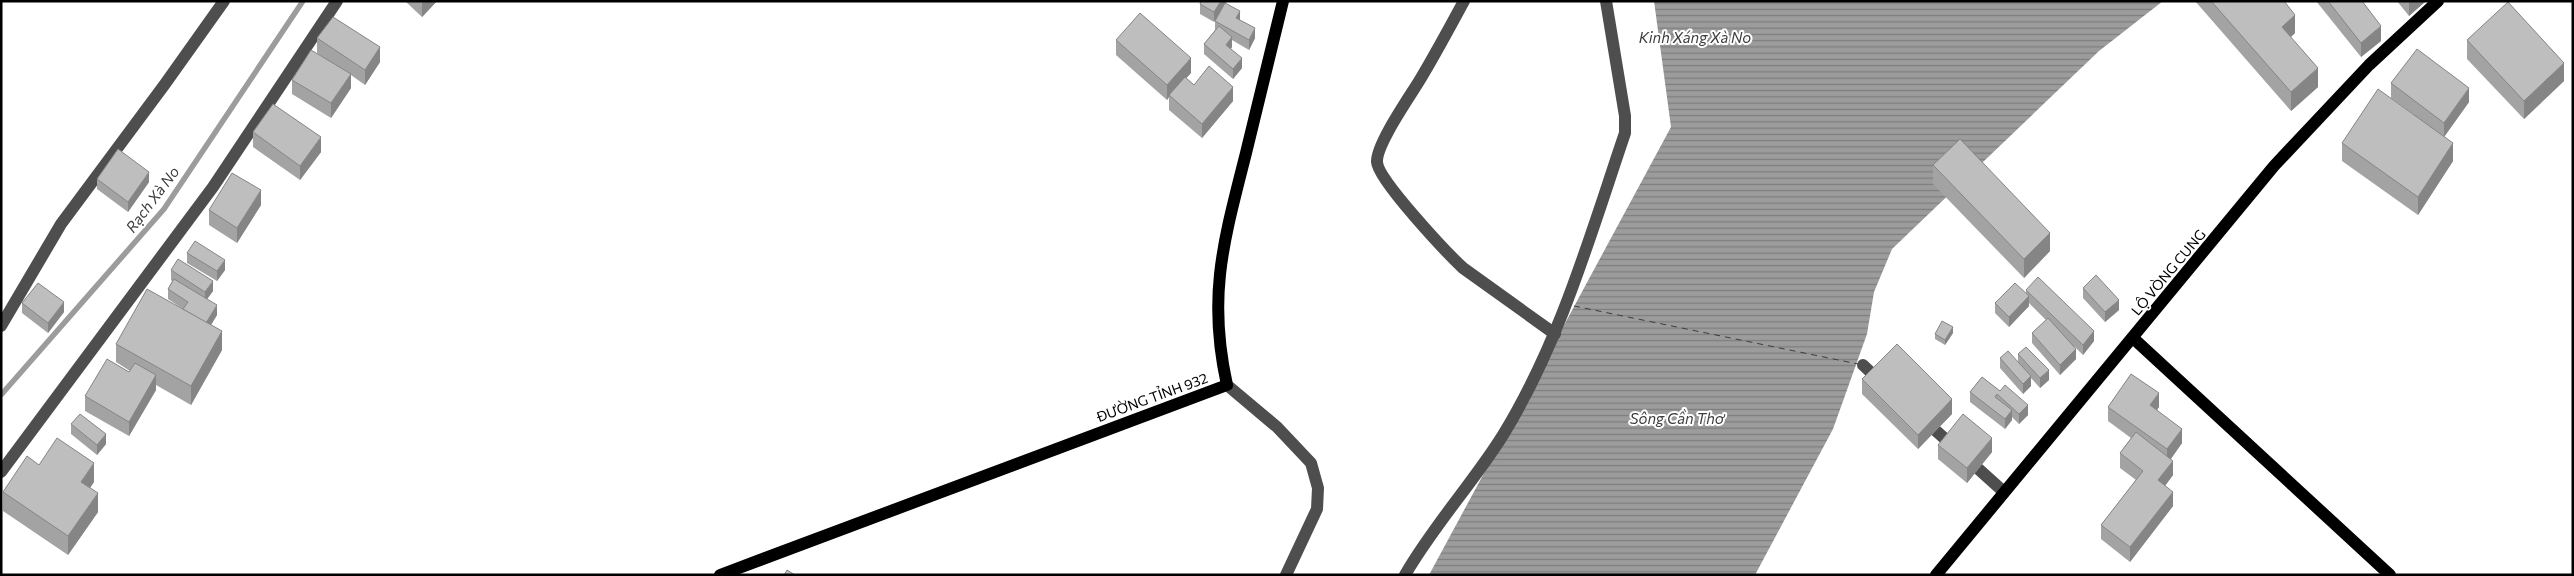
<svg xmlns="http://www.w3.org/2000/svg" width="2574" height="576" font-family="Commissioner,sans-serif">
	<defs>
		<pattern id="water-rules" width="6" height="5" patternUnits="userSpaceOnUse" patternTransform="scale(1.25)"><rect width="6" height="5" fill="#9c9c9c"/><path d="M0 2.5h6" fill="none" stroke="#7d7d7d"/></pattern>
	</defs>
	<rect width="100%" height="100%" fill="#fff"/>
	<polygon fill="url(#water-rules)" points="1654,1 2163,1 2099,51 1892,249 1874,292 1867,334 1833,429 1755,575 1429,575 1671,127"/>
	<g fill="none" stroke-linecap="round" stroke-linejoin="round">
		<polyline stroke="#9c9c9c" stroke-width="5.5" points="1,395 164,209 303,1"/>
		<polyline stroke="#3d3d3d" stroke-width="1" stroke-dasharray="6 5" stroke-linecap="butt" points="1574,306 1858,364"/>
		<g stroke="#4e4e4e" stroke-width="12">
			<path d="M1464,1C1450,27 1436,53 1421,78C1411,95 1376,144 1377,162C1378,180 1447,253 1463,268L1555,334"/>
			<polyline points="1,326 61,224 165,84 224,1"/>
			<polyline points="1863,365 1881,382"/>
			<polyline points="1227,385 1277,427 1311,463 1318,488 1317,509 1286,575"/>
			<polyline points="1924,420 2004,492"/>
			<polyline points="1,472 213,187 337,1"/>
			<path d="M1405,575C1433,526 1473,483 1503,435C1560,342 1590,236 1625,133V116L1606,1"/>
		</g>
		<g stroke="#000" stroke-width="12">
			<polyline points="2133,338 2390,575"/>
			<path d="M720,575L1227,385C1207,295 1224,240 1246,153C1258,102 1271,52 1283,1"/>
			<polyline points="1936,575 2274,166 2369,65 2438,1"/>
		</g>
	</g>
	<g fill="#a3a3a3">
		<polygon points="405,1 437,1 422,17"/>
		<polygon points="2195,1 2284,1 2295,33 2291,37 2318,87 2291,111"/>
		<polygon points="2316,1 2362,1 2381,41 2361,57"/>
		<polygon points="2397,1 2426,1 2409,16"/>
		<polygon points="1225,3 1255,38 1249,50 1232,40 1232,47 1231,49 1242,68 1233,79 1204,54 1204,44 1215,30 1215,21 1223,7 1214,22 1200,14 1200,4"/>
		<polygon points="317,38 380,62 365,85 351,75 351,88 331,118 292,94 292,80 324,58 317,53"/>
		<polygon points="1116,40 1191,73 1186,78 1194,85 1233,101 1202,138 1169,110 1169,97 1167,100 1116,55"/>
		<polygon points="2467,40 2564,81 2524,119 2467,59"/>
		<polygon points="2391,83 2469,102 2444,137 2453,161 2418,215 2342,161 2342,143 2413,114 2391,98"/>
		<polygon points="253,132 321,152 300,180 253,147"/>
		<polygon points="1933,165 2050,251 2024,278 1933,184"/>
		<polygon points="97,179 149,182 128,212 97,189"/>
		<polygon points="261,205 237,243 209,225 209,210"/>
		<polygon points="187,253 225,270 217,281 187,263"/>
		<polygon points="171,270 213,291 207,299 217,315 211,325 222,350 191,405 156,385 156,390 129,436 85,411 85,396 129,372 130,371 116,362 116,344 183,310 183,309 168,299 168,289 172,281 171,280"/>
		<polygon points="2083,288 2119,310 2105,322 2083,298"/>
		<polygon points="2026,290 2094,341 2083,355 2074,346 2076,359 2060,375 2032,343 2032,333 2046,320 2029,303 2029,306 2009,327 1995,313 1995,303 2026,294"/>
		<polygon points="22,303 64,312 48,333 22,313"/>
		<polygon points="1953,333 1945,345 1935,339 1935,334"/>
		<polygon points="2018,354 2049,380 2040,388 2031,378 2031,386 2023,394 2000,368 2000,358 2018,362"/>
		<polygon points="1982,377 2028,415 2019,424 2012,417 2012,420 2005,429 1970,402 1970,392"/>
		<polygon points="1862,379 1952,414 1918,449 1862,394"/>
		<polygon points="2108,407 2159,407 2157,410 2182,443 2171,459 2173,475 2165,486 2173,506 2130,562 2101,539 2101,525 2136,480 2120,468 2120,453 2131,438 2108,421"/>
		<polygon points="71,424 106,444 97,455 71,434"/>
		<polygon points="1938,445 1992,452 1967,483 1938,459"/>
		<polygon points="39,465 94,482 90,488 98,512 68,555 3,511 3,492"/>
	</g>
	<g fill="#858585">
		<polygon points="424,1 437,1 422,17 422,3"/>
		<polygon points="1221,1 1227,1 1214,22 1214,12"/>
		<polygon points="2409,1 2426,1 2409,16"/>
		<polygon points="1240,11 1240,21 1236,18"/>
		<polygon points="2295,15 2295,33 2282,45 2282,27"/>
		<polygon points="2381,26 2381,41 2361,57 2361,43"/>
		<polygon points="1255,28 1255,38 1249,50 1249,40"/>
		<polygon points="1232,37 1232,47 1226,55 1226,45"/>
		<polygon points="380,47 380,62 365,85 365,70"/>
		<polygon points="1191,58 1191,73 1170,96 1169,95 1169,97 1167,100 1167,85"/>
		<polygon points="1242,58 1242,68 1233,79 1233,69"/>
		<polygon points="2564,63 2564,81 2524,119 2524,101"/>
		<polygon points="2318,68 2318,87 2291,111 2291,92"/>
		<polygon points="351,74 351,88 331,118 331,103"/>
		<polygon points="1233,87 1233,101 1202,138 1202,124"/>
		<polygon points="2469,88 2469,102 2444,137 2444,123"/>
		<polygon points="321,137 321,152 300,180 300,166"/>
		<polygon points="2453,143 2453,161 2418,215 2418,197"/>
		<polygon points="149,172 149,182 128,212 128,202"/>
		<polygon points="261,190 261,205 237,243 237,228"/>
		<polygon points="2050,233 2050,251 2024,278 2024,259"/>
		<polygon points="225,260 225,270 217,281 217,271"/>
		<polygon points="213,281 213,291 205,302 205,292"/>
		<polygon points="2029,296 2029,306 2009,327 2009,317"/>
		<polygon points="2119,300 2119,310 2105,322 2105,312"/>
		<polygon points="64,302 64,312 48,333 48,323"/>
		<polygon points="217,305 217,315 206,333 206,323"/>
		<polygon points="1953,327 1953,333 1945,345 1945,340"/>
		<polygon points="222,331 222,350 191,405 191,386"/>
		<polygon points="2094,331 2094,341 2083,355 2083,345"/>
		<polygon points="2076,349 2076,359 2060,375 2060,365"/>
		<polygon points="2049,370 2049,380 2040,388 2040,378"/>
		<polygon points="156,375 156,390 129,436 129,422"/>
		<polygon points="2031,376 2031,386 2023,394 2023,384"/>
		<polygon points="2159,393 2159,407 2150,420 2150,405"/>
		<polygon points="1952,399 1952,414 1918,449 1918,435"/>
		<polygon points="2028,405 2028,415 2019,424 2019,414"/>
		<polygon points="2012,410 2012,420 2005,429 2005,419"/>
		<polygon points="2182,429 2182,443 2167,464 2167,449"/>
		<polygon points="106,434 106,444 97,455 97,445"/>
		<polygon points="1992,438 1992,452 1967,483 1967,468"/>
		<polygon points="2173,461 2173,475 2158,495 2158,480"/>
		<polygon points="94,463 94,482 81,501 81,482"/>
		<polygon points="2173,492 2173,506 2130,562 2130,547"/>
		<polygon points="98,493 98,512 68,555 68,536"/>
		<polygon points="2,560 2,570 1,572 1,562"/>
	</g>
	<g fill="#bebebe" stroke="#858585">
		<polygon points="1201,1 1221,1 1214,12 1200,4"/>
		<polygon points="2211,1 2284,1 2295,15 2282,27 2318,68 2291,92"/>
		<polygon points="2328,1 2362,1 2381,26 2361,43"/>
		<polygon points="2508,2 2564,63 2524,101 2467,40"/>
		<polygon points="1225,3 1240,11 1236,18 1255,28 1249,40 1215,21"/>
		<polygon points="1140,13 1191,58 1167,85 1116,40"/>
		<polygon points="333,17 380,47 365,70 317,38"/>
		<polygon points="1219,26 1232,37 1226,45 1242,58 1233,69 1204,44"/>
		<polygon points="2417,49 2469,88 2444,123 2391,83"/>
		<polygon points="311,50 351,74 331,103 292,80"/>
		<polygon points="1209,66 1233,87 1202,124 1169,95 1185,77 1194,85"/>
		<polygon points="2378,89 2453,143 2418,197 2342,143"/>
		<polygon points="273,104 321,137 300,166 253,132"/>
		<polygon points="1960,139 2050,233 2024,259 1933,165"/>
		<polygon points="118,149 149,172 128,202 97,179"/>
		<polygon points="232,173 261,190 237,228 209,210"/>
		<polygon points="195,241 225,260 217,271 187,253"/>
		<polygon points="178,259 213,281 205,292 171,270"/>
		<polygon points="2096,275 2119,300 2105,312 2083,288"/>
		<polygon points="2038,277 2094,331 2083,345 2026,290"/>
		<polygon points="174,279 217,305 206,323 183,309 188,302 168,289"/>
		<polygon points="38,283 64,302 48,323 22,303"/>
		<polygon points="2015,283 2029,296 2009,317 1995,303"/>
		<polygon points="147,289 222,331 191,386 116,344"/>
		<polygon points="2048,318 2076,349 2060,365 2032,333"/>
		<polygon points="1942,321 1953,327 1945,340 1935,334"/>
		<polygon points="1897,344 1952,399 1918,435 1862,379"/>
		<polygon points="2026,347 2049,370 2040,378 2018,354"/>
		<polygon points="2008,351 2031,376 2023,384 2000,358"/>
		<polygon points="107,359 129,372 135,363 156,375 129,422 85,396"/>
		<polygon points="2131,374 2159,393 2150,405 2182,429 2167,449 2108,407"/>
		<polygon points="1982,377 2000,391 2005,385 2028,405 2019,414 1997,394 1995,397 2012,410 2005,419 1970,392"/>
		<polygon points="80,414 106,434 97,445 71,424"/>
		<polygon points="1963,414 1992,438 1967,468 1938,445"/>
		<polygon points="2136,432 2173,461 2158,480 2173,492 2130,547 2101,525 2143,471 2120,453"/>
		<polygon points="57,438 94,463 81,482 98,493 68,536 3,492 27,456 39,465"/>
		<polygon points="787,570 795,575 784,575"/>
	</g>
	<g text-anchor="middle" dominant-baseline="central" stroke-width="4" stroke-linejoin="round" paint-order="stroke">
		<g font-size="14" fill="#000" stroke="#fff">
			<text transform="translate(2168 272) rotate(-50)">LỘ VÒNG CUNG</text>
			<text transform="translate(1152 397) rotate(-20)">ĐƯỜNG TỈNH 932</text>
		</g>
		<g font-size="15" font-style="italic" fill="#3d3d3d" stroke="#fff">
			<text x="1695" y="37">Kinh Xáng Xà No</text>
			<text transform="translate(152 199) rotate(-53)">Rạch Xà No</text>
			<text x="1677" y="418">Sông Cần Thơ</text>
		</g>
	</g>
	<rect width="2574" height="576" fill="none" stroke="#000000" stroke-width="5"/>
</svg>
